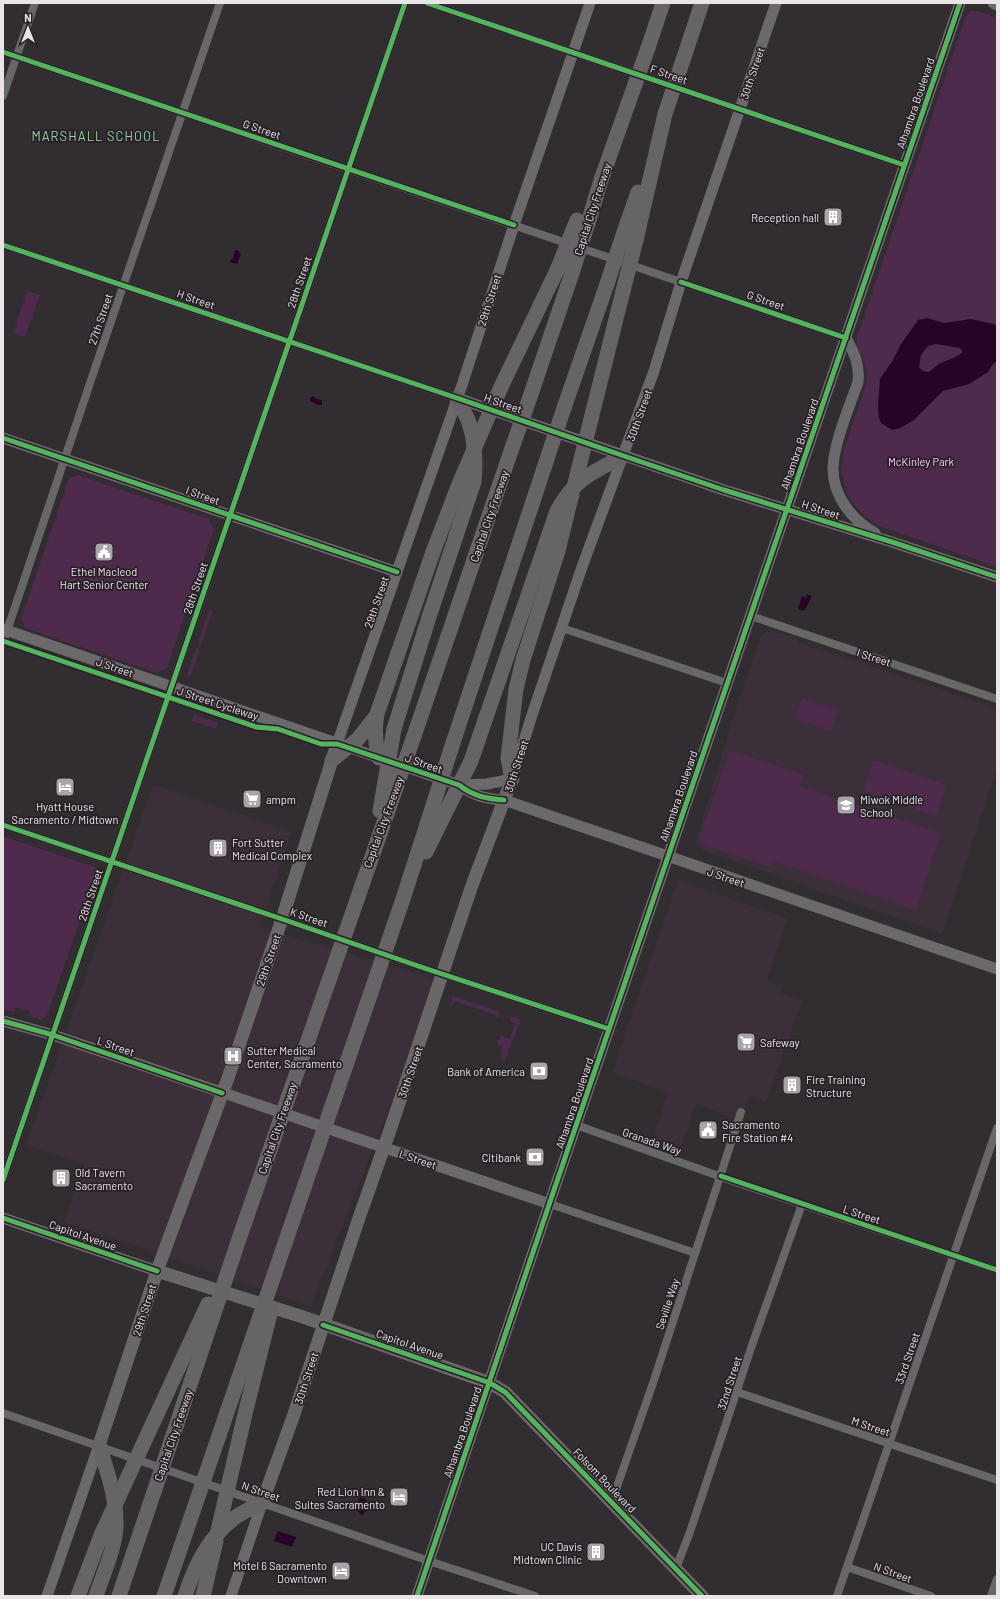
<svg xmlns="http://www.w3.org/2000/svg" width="1000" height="1599" font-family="Barlow,sans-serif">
	<rect width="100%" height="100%" fill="#312d31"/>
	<g fill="#3b2f3a">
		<polygon points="767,631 792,636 802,644 924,683 997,709 997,768 942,934 702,850 696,841 734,715 761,636"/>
		<polygon points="153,785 292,832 260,927 435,979 400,1080 311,1306 64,1222 84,1164 26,1146"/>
		<polygon points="678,880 788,918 767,980 782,987 780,994 802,1000 766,1102 750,1096 740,1121 696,1104 680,1149 653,1140 668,1093 612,1072"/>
	</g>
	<g fill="#4e2a4c">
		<polygon points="971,11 977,11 997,18 997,567 879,526 865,517 852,502 846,491 841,471 843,453 867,381 866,367 857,344 857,337 966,16"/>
		<polygon points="27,291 40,295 25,337 13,333"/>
		<polygon points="78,475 209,519 214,529 167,668 157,673 25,628 21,619 69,478"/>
		<polygon points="209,610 213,611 201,645 198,643"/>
		<polygon points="196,648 200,649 191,676 187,675"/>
		<polygon points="802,698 838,710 831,732 795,719"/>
		<polygon points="194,715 218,723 216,729 192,721"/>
		<polygon points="730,750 804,775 800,786 940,833 916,910 775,862 772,867 698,843"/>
		<polygon points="873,760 946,785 936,816 863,791"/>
		<polygon points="3,836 98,868 47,1016 40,1020 29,1016 30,1011 15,1007 14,1012 3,1010"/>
		<polygon points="453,996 500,1012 497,1019 495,1018 496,1015 454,1001 451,1007 450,1006"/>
		<polygon points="511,1016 521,1020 505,1061 501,1059 502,1046 497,1044 501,1035 510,1039 515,1023 510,1021"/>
	</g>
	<g fill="#270427" fill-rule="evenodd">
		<polygon points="235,250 239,251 239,253 241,254 237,264 230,262 231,259 233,259"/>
		<path d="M927,318L944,323L971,319L997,325V361L993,364L988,372L969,384L943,391L914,420L900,428L892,430L881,423L879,418L878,408L880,379L893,360L901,344L918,320ZM936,344L960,348L963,352C956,358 947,360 939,364C935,366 932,371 928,372C924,372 921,370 919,367L921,355L928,346Z"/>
		<polygon points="313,396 317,399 322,400 322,405 318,405 310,401 310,398"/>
		<polygon points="807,594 812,596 804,611 798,609 802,596 806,598"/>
		<polygon points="360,1497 366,1499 365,1506 368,1509 362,1515 356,1510"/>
		<polygon points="278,1531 296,1537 292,1547 274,1541"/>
	</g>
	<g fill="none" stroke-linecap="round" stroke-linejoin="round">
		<g stroke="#686768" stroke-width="8">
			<polyline points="427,3 904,165"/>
			<polyline points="3,52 846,338"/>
			<polyline points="3,96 35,3"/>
			<polyline points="3,245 457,398"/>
			<polyline points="751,616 997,699"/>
			<polyline points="562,628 727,683"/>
			<polyline points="3,643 93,374 220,3"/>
			<polyline points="3,825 282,919 424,968 609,1029"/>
			<polyline points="576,1125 730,1180 997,1270"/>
			<polyline points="3,1180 405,3"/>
			<polyline points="550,1204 695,1253"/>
			<polyline points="737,1392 997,1480"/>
			<polyline points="3,1413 429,1561 535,1596"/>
			<polyline points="612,1501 654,1380 741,1112"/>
			<polyline points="847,1567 931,1596"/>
			<polyline points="676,1568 690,1532 751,1348 802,1204"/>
			<polyline points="837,1596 997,1128"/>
			<polyline points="991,1596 997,1579"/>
		</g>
		<g stroke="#6c696c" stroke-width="11">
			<polyline points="993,3 997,5"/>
			<path d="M846,338C854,352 860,365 858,382C850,405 833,445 833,469C833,496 852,520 875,533"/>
			<polyline points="457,398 724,490 892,542 997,577"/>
			<polyline points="3,438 397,572"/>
			<path d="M3,629L459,785C473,796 487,799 504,800L997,969"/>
			<polyline points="337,744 462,385 514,225 590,3"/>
			<polyline points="459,785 487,784 512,779 532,715 582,567 654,371 681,282 776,3"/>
			<polyline points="3,1021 53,1035 550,1204"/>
			<polyline points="3,1218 157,1271"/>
			<polyline points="47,1596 99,1445"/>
			<polyline points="231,1596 262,1503"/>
			<polyline points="417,1596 554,1190 960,3"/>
		</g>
		<g stroke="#6a6769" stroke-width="13">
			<polyline points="157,1271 303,1317 490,1383 505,1392 702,1596"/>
			<polyline points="99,1445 157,1271 228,1078 282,919 337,744"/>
			<polyline points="262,1503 293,1417 360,1215 389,1133 471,888 512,779"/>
		</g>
		<g stroke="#676467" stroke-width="15">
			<polyline points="648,48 663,3"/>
			<polyline points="683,60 702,3"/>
			<polyline points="588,223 601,180 628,104"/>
			<polyline points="623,235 638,192"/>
			<polyline points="636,240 665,114"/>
			<polyline points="501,387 558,268"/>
			<polyline points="530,397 572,273"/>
			<polyline points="564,408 607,284"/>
			<polyline points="591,419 623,291"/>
			<path d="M394,729L429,617L474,482C476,464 475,438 468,420C465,413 461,405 457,398"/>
			<polyline points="414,736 511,451"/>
			<polyline points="451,749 546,462"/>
			<path d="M379,758C375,743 374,730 377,714L433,552"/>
			<polyline points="332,760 358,739 376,716"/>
			<path d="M471,761L557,511C574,479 593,472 624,456"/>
			<polyline points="512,779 508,758 516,689 523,660 558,551 572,494"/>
			<polyline points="78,1596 102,1533"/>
			<path d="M96,1596C103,1574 115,1549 116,1526C117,1498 107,1471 99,1445"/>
			<path d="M185,1596C195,1565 209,1536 237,1516C245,1511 254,1507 262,1503"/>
			<polyline points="203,1596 216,1541"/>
		</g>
		<g stroke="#676467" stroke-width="15">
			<polyline points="628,104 648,48"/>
			<polyline points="665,114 683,60"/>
			<polyline points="558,268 577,220"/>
			<polyline points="572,273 588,223"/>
			<polyline points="607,284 623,235"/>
			<polyline points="623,291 636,240"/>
			<polyline points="511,451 530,397"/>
			<polyline points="546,462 564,408"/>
			<polyline points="574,487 591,419"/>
			<polyline points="433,552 459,484 501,387"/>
			<polyline points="380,811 394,729"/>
			<polyline points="426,852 471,761"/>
			<polyline points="102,1533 208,1304"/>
			<polyline points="217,1535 245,1414 271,1310"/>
			<polyline points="119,1596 240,1236 414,736"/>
			<polyline points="164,1596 404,896 451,749"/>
		</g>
		<g stroke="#292128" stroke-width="8">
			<g id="cycleway">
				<polyline points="427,3 904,165"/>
				<polyline points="3,52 514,225"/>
				<polyline points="3,245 457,398 624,456 724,490 892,542 997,577"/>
				<polyline points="681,282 846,338"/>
				<polyline points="3,438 397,572"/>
				<path d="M3,641L256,727L278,729L321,744H337L459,785C473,796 487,799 504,800"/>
				<polyline points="3,825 282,919 424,968 609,1029"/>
				<polyline points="3,1021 53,1035 222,1093"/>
				<polyline points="721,1176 997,1270"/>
				<polyline points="3,1180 405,3"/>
				<polyline points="3,1218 157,1271"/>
				<polyline points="323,1325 490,1383 505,1392 702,1596"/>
				<polyline points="417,1596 554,1190 960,3"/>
			</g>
		</g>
		<use href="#cycleway" stroke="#56b35d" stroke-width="5"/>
	</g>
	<defs>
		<g id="building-square" transform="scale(1)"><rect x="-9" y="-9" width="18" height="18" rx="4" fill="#a9a4a9" stroke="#292128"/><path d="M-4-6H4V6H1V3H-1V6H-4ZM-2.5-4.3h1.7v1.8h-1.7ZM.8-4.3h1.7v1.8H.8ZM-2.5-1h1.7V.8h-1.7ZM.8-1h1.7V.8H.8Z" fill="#fff"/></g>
		<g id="civic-square" transform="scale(1)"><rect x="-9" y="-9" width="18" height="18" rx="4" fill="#a9a4a9" stroke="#292128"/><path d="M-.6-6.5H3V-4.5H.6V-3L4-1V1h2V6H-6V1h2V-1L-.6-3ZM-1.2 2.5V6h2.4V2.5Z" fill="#fff"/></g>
		<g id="hotel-square" transform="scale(1)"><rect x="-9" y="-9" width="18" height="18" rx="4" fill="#a9a4a9" stroke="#292128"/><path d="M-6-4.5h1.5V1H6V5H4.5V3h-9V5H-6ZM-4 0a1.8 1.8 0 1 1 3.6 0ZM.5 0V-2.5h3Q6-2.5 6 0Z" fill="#fff"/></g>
		<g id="supermarket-square" transform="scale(1)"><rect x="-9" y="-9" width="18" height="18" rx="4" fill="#a9a4a9" stroke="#292128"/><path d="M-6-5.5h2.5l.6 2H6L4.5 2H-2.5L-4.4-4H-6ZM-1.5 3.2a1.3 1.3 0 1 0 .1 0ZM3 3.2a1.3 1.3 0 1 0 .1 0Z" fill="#fff"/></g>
		<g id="school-square" transform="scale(1)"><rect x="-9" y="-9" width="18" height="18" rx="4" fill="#a9a4a9" stroke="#292128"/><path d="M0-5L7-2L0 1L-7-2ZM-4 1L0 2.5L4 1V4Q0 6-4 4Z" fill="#fff"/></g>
		<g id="hospital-square" transform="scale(1)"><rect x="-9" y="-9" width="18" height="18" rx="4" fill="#a9a4a9" stroke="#292128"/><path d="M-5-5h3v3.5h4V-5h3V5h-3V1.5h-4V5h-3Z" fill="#fff"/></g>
		<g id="bank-square" transform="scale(1)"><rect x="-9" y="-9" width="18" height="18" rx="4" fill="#a9a4a9" stroke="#292128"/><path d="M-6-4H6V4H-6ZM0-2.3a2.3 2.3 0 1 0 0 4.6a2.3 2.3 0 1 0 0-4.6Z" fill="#fff"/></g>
	</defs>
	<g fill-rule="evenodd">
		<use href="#building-square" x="833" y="217"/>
		<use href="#civic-square" x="104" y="552"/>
		<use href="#hotel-square" x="65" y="787"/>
		<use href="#supermarket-square" x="252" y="799"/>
		<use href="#school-square" x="846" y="805"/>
		<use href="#building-square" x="218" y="848"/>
		<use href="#supermarket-square" x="746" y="1042"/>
		<use href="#hospital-square" x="233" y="1056"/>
		<use href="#bank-square" x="539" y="1071"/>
		<use href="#building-square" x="792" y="1085"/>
		<use href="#civic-square" x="708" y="1130"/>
		<use href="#bank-square" x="535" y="1157"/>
		<use href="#building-square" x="61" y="1178"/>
		<use href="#hotel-square" x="399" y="1497"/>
		<use href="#building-square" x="596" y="1552"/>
		<use href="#hotel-square" x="341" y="1571"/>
	</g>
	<g text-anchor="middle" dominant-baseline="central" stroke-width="3.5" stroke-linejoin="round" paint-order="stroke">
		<g font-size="11" fill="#eae4e9" stroke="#292128">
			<text transform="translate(752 73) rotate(-71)">30th Street</text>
			<text transform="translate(669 74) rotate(19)">F Street</text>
			<text transform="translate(915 103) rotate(-71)">Alhambra Boulevard</text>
			<text transform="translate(262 129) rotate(19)">G Street</text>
			<text transform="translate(592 209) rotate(-72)">Capital City Freeway</text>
			<text transform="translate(299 282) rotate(-71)">28th Street</text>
			<text transform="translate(196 299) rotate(19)">H Street</text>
			<text transform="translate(489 300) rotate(-72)">29th Street</text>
			<text transform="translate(766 300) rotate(19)">G Street</text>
			<text transform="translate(100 319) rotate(-71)">27th Street</text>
			<text transform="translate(503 403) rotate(19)">H Street</text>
			<text transform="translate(639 415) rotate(-70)">30th Street</text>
			<text transform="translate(799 444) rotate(-71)">Alhambra Boulevard</text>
			<text transform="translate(203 495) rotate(20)">I Street</text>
			<text transform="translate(821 509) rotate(18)">H Street</text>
			<text transform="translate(489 516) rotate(-71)">Capital City Freeway</text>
			<text transform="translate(195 588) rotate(-71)">28th Street</text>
			<text transform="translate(376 602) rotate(-71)">29th Street</text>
			<text transform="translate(874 657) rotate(18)">I Street</text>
			<text transform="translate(115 667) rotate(19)">J Street</text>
			<text transform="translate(218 703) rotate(18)">J Street Cycleway</text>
			<text transform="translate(424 763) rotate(19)">J Street</text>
			<text transform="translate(516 766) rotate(-72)">30th Street</text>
			<text transform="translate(678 796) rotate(-71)">Alhambra Boulevard</text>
			<text transform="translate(383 822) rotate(-70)">Capital City Freeway</text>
			<text transform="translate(726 877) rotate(19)">J Street</text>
			<text transform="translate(90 895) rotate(-71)">28th Street</text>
			<text transform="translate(309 917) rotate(19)">K Street</text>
			<text transform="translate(268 960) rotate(-71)">29th Street</text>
			<text transform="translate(116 1046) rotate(19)">L Street</text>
			<text transform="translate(410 1072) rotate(-71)">30th Street</text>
			<text transform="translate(574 1103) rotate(-71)">Alhambra Boulevard</text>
			<text transform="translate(277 1128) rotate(-71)">Capital City Freeway</text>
			<text transform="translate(652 1141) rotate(19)">Granada Way</text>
			<text transform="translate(418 1159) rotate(19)">L Street</text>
			<text transform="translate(862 1214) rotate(18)">L Street</text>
			<text transform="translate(83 1235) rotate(19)">Capitol Avenue</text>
			<text transform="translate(667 1304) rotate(-72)">Seville Way</text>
			<text transform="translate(144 1310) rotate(-72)">29th Street</text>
			<text transform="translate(410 1344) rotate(19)">Capitol Avenue</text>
			<text transform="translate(907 1358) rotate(-71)">33rd Street</text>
			<text transform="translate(306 1378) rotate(-72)">30th Street</text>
			<text transform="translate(729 1383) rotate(-72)">32nd Street</text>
			<text transform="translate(871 1426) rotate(18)">M Street</text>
			<text transform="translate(462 1432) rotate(-71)">Alhambra Boulevard</text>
			<text transform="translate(173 1435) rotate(-71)">Capital City Freeway</text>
			<text transform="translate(605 1480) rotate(46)">Folsom Boulevard</text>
			<text transform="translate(261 1491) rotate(19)">N Street</text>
			<text transform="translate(893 1572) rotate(20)">N Street</text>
		</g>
		<g font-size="11" fill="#eae4e9" stroke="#292128" text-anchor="start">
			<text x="819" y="217" text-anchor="end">Reception hall</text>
			<text x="104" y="571" text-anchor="middle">Ethel Macleod<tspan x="104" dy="13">Hart Senior Center</tspan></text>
			<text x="266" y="799">ampm</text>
			<text x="860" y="799">Miwok Middle<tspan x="860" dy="13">School</tspan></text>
			<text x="65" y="806" text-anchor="middle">Hyatt House<tspan x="65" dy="13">Sacramento / Midtown</tspan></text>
			<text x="232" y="842">Fort Sutter<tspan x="232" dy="13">Medical Complex</tspan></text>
			<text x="760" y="1042">Safeway</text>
			<text x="247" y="1050">Sutter Medical<tspan x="247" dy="13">Center, Sacramento</tspan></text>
			<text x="525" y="1071" text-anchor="end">Bank of America</text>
			<text x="806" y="1079">Fire Training<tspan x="806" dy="13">Structure</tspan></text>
			<text x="722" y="1124">Sacramento<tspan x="722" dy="13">Fire Station #4</tspan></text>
			<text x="521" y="1157" text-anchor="end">Citibank</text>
			<text x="75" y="1172">Old Tavern<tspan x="75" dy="13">Sacramento</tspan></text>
			<text x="385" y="1491" text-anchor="end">Red Lion Inn &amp;<tspan x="385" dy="13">Suites Sacramento</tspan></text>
			<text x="582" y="1546" text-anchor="end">UC Davis<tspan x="582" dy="13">Midtown Clinic</tspan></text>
			<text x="327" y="1565" text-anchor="end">Motel 6 Sacramento<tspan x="327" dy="13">Downtown</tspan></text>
		</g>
		<g font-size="11" fill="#fec9fa" stroke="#292128">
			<text x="921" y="461">McKinley Park</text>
		</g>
		<g font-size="13" letter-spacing="1" fill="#93d39d" stroke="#292128">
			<text x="96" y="136">MARSHALL SCHOOL</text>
		</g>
	</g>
	<rect width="1000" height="1599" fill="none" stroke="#eae4e9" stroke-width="8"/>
	<g transform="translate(28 28)" stroke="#292128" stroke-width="3" paint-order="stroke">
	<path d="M0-3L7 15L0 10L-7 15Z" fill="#eae4e9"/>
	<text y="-6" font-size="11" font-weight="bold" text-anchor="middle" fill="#eae4e9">N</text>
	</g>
</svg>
